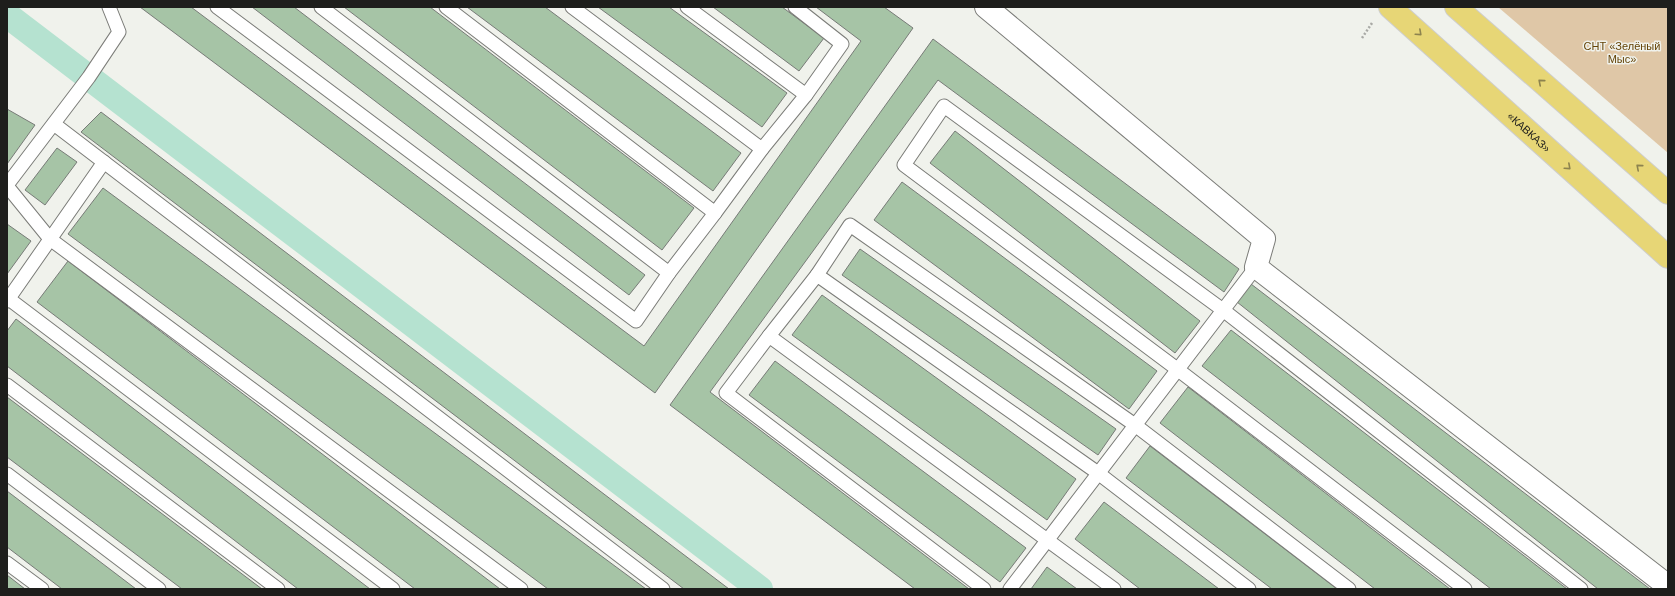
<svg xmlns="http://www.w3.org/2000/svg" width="1675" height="596" font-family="Arial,sans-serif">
	<rect width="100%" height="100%" fill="#f0f2ec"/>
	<polygon fill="#dfc7a7" points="1498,7 1668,7 1668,153"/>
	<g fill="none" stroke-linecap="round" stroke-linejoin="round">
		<polyline stroke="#b5e2d0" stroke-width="26" points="7,15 760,589"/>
	</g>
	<g fill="#a6c4a6" stroke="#777b77">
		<polygon points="140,7 191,7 644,346 861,41 816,7 884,7 913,28 655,393"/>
		<polygon points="252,7 294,7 645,275 629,295"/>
		<polygon points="344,7 430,7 694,208 662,250"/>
		<polygon points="467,7 545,7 741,153 713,191"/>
		<polygon points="598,7 669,7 787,93 762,127"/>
		<polygon points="713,7 782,7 824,38 799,71"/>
		<polygon points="933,39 1239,269 1224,292 938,80 710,392 969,589 915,589 670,405"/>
		<polygon points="7,109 35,125 7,164"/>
		<polygon points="101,112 729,589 684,589 81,132"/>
		<polygon points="955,131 1200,321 1175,353 930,163"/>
		<polygon points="57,148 77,162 45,205 25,190"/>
		<polygon points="902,182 1157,371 1129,409 874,220"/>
		<polygon points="103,188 646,589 548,589 68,234"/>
		<polygon points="7,224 31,241 7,274"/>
		<polygon points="860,249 1116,429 1098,455 842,275"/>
		<polygon points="68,261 500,589 415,589 37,302"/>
		<polygon points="1251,284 1650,589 1598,589 1237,302"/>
		<polygon points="822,295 1076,479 1047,520 792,335"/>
		<polygon points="16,319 370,589 298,589 7,366 7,331"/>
		<polygon points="1231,330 1567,589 1491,589 1202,366"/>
		<polygon points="775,361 1026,548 1000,582 749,395"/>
		<polygon points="1188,387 1450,589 1375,589 1160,423"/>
		<polygon points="7,397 262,589 182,589 7,457"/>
		<polygon points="1150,446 1337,589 1272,589 1126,478"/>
		<polygon points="7,491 136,589 62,589 7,547"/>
		<polygon points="1104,502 1219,589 1140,589 1075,539"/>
		<polygon points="1047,567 1077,589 1031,589"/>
		<polygon points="7,575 25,589 7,589"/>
	</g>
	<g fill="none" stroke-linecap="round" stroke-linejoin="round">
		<g stroke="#7b7c78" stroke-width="15">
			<g id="service">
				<polyline points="217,7 636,321 669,273 715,213"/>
				<polyline points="321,7 669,273"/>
				<polyline points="446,7 715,213 762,149"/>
				<polyline points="572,7 762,149 806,95"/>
				<polyline points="687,7 806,95 842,44 795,7"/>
				<polyline points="54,124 663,589"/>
				<polyline points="7,185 89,77 119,32 109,7"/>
				<polyline points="7,186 50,239 521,589"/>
				<polyline points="817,275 850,225 1135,425 1349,589"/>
				<polyline points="9,299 393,589"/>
				<polyline points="7,301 104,162"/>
				<polyline points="769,336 817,275 1098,473 1249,589"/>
				<polyline points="7,385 278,589"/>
				<polyline points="7,474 159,589"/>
				<polyline points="7,563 42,589"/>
				<polyline points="984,589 726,393 769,336 1114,589"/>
				<polyline points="1010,589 1256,267"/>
				<polyline points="1465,589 1177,369 904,165 944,106 1223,310 1581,589"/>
			</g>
		</g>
		<g stroke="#7b7c78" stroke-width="24">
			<polyline id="minor" points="986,7 1264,239 1256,267 1668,586"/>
		</g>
		<g stroke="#cececd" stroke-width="24">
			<g id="trunk">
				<path id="s1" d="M1390,7L1668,257"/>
				<polyline points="1456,7 1668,193"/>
			</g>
		</g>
		<polyline stroke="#a8a9a5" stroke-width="2.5" stroke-dasharray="2 2" stroke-linecap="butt" points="1362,38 1372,23"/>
		<use href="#service" stroke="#fff" stroke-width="13"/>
		<use href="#minor" stroke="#fff" stroke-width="22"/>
		<use href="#trunk" stroke="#e7d676" stroke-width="22"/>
	</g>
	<defs><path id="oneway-chevron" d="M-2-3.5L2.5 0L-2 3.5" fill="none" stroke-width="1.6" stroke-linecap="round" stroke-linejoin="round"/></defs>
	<g stroke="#8d834e">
		<use href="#oneway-chevron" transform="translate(1419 33) rotate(42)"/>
		<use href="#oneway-chevron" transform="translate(1541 82) rotate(-139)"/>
		<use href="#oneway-chevron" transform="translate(1568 167) rotate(42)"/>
		<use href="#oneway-chevron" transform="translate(1639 167) rotate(-139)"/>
	</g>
	<g text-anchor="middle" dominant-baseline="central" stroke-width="3" stroke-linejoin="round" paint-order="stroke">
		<g font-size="11" fill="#654407" stroke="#f0f2ec">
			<text x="1622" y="46">СНТ «Зелёный<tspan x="1622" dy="13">Мыс»</tspan></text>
		</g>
		<g font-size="11" fill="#1e1e1c" stroke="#f0f2ec">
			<text stroke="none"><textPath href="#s1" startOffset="187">«КАВКАЗ»</textPath></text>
		</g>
	</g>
	<rect width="1675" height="596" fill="none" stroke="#1e1e1c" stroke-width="16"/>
</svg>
